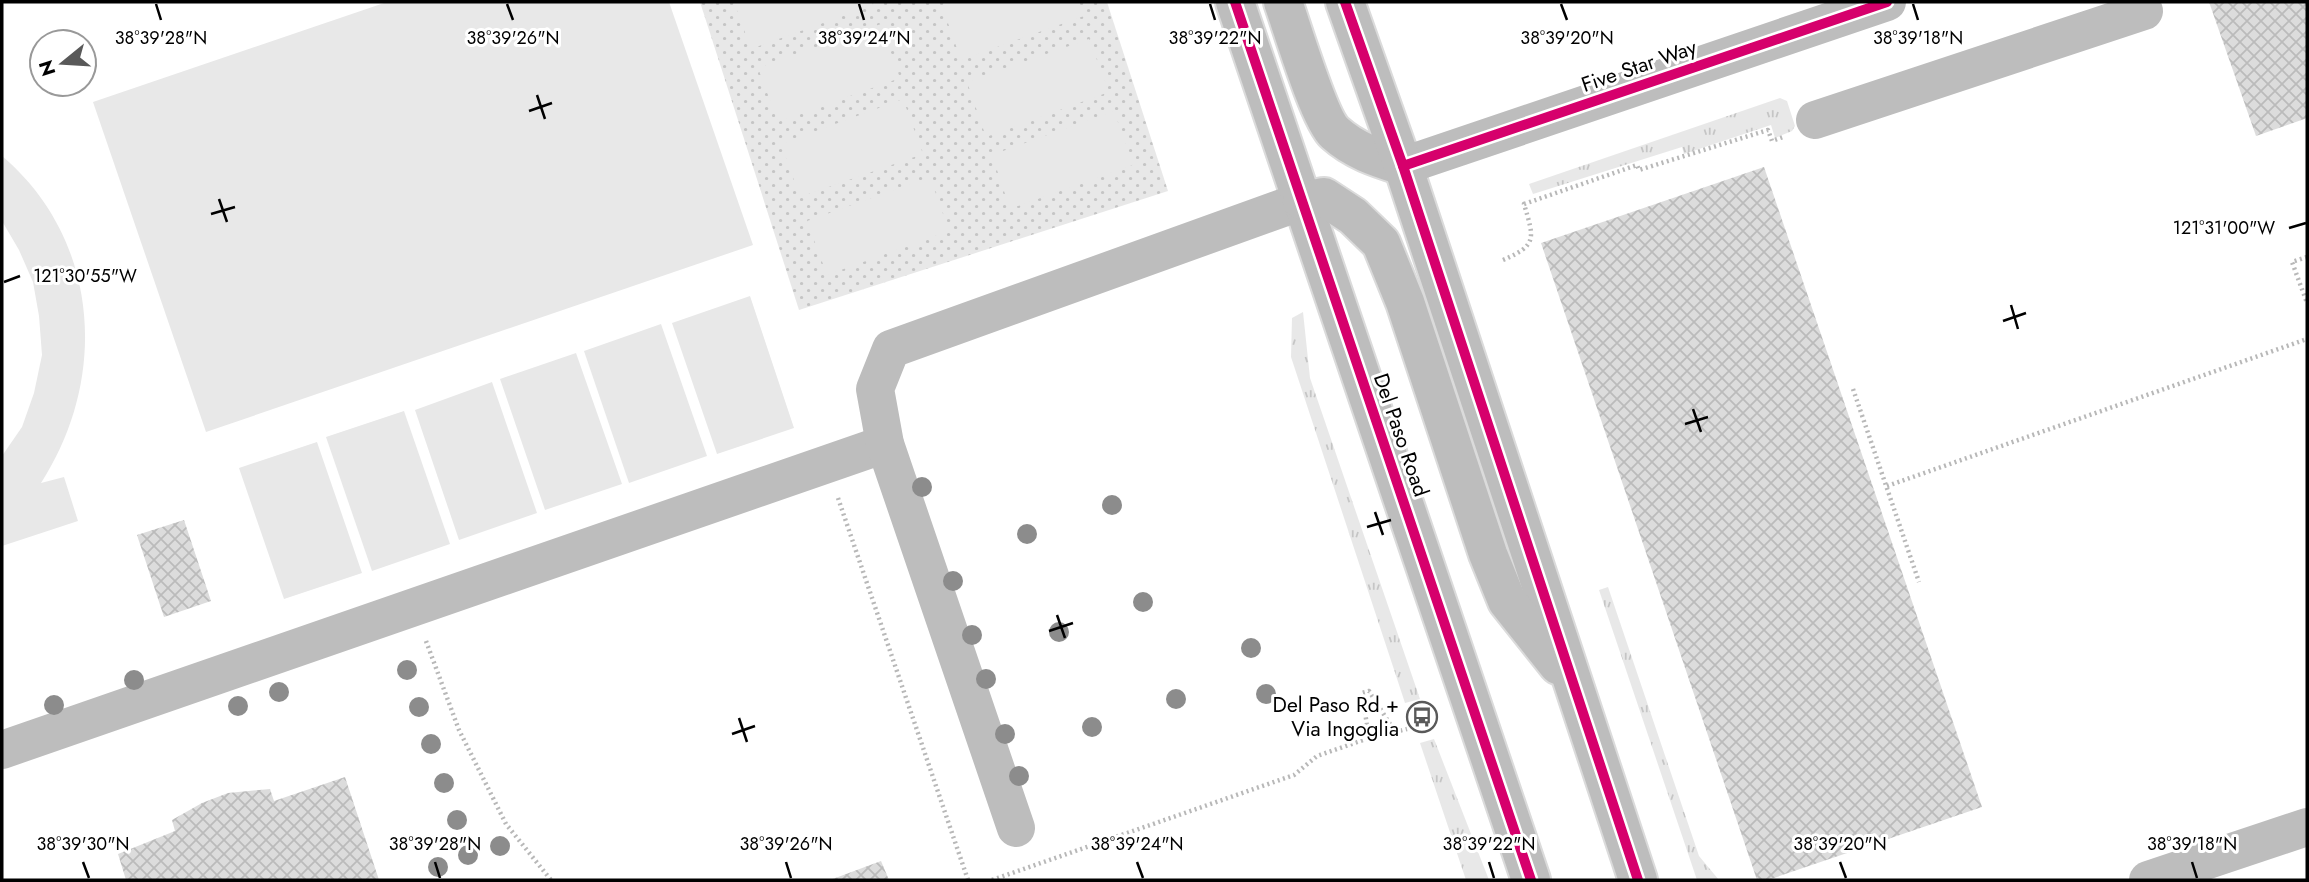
<svg xmlns="http://www.w3.org/2000/svg" width="2309" height="882" font-family="Jost,sans-serif">
	<defs>
		<pattern id="grass-tufts" width="24" height="20" patternUnits="userSpaceOnUse" patternTransform="scale(1.75)"><rect width="24" height="20" fill="#e8e8e8"/><path d="M3 7l-1-3M5 7V3M7 7l1-3M15 17l-1-3M17 17v-4M19 17l1-3" fill="none" stroke="#c5c5c5"/></pattern>
		<pattern id="park-dots" width="8" height="8" patternUnits="userSpaceOnUse" patternTransform="scale(1.75)"><rect width="8" height="8" fill="#e8e8e8"/><path d="M2 2h.1M6 6h.1" fill="none" stroke="#c5c5c5" stroke-width="1.8" stroke-linecap="round"/></pattern>
		<pattern id="building-cross-hatch" width="8" height="8" patternUnits="userSpaceOnUse" patternTransform="scale(1.75)"><rect width="8" height="8" fill="#dcdcdc"/><path d="M0 0l8 8M0 8l8-8" fill="none" stroke="#bbb"/></pattern>
	</defs>
	<rect width="100%" height="100%" fill="#fff"/>
	<g fill="url(#grass-tufts)">
		<polygon points="1780,98 1787,101 1795,126 1792,131 1775,138 1771,125 1684,154 1682,147 1533,194 1529,184"/>
		<polygon points="1303,312 1310,378 1420,699 1405,703 1291,357 1292,318"/>
		<polygon points="1608,587 1699,856 1719,880 1697,880 1599,590"/>
		<polygon points="1434,739 1489,880 1466,880 1420,743"/>
	</g>
	<polygon fill="url(#park-dots)" points="700,2 1107,2 1168,191 799,310"/>
	<g fill="#e8e8e8">
		<polygon points="387,2 669,2 753,245 206,432 93,102"/>
		<polygon points="734,2 872,2 873,5 751,49"/>
		<polygon points="953,2 1079,2 1084,16 961,60 942,6"/>
		<polygon points="881,24 900,78 778,122 758,68"/>
		<polygon points="1089,39 1109,92 986,137 967,82"/>
		<polygon points="903,99 923,154 800,197 781,144"/>
		<polygon points="1114,111 1133,165 1010,209 992,155"/>
		<path d="M2,156C100,239 109,378 41,483L64,477L78,521L2,546V456L22,427L34,393L42,355L39,316L33,282L19,250L2,221Z"/>
		<polygon points="930,177 949,231 827,275 807,221"/>
		<polygon points="750,296 794,428 717,454 672,323"/>
		<polygon points="661,324 707,456 629,483 584,351"/>
		<polygon points="576,353 622,484 545,510 500,379"/>
		<polygon points="492,382 537,513 459,540 415,410"/>
		<polygon points="404,411 450,544 372,571 326,437"/>
		<polygon points="317,442 362,573 284,599 239,468"/>
	</g>
	<g fill="url(#building-cross-hatch)">
		<polygon points="2209,2 2307,2 2307,118 2256,136"/>
		<polygon points="1764,167 1982,807 1768,880 1757,880 1541,243"/>
		<polygon points="184,520 211,601 164,617 137,535"/>
		<polygon points="345,777 379,880 126,880 118,854 175,831 172,820 202,803 228,793 270,789 274,801"/>
		<polygon points="881,861 889,880 830,880"/>
	</g>
	<g fill="none" stroke-linecap="round" stroke-linejoin="round">
		<g stroke="#dbdbdb" stroke-width="42">
			<g id="major">
				<polyline points="1235,2 1531,880"/>
				<path d="M1283,2C1292,27 1319,119 1335,133C1355,151 1378,158 1403,166"/>
				<polyline points="1345,2 1403,166 1638,880"/>
				<polyline points="1302,201 1324,197 1353,216 1381,243 1405,302 1488,554 1507,601 1558,665"/>
			</g>
		</g>
		<g stroke="#b8b8b8" stroke-width="4.5" stroke-dasharray="2 3.5" stroke-linecap="butt">
			<polyline points="2307,257 2292,262 2307,303"/>
			<path d="M1503,260C1538,245 1534,238 1524,204L1637,165L1639,170L1768,130L1772,141L1783,137"/>
			<polyline points="1853,389 1919,582"/>
			<polyline points="1887,486 2307,339"/>
			<polyline points="838,498 968,880"/>
			<polyline points="426,641 459,730 506,824 551,880"/>
			<polyline points="992,880 1294,775 1317,756 1369,738 1362,693 1369,691 1395,732 1407,729"/>
		</g>
		<g stroke="#bdbdbd" stroke-width="38">
			<polyline points="1815,120 2144,11"/>
			<polyline points="1403,166 1887,2"/>
			<polyline points="2,750 885,444"/>
			<polyline points="1016,828 885,444 875,389 891,349 1302,201"/>
			<polyline points="2148,880 2307,827"/>
		</g>
		<use href="#major" stroke="#bdbdbd" stroke-width="38"/>
		<g stroke="#fff" stroke-width="15">
			<g id="cycleway">
				<polyline points="1235,2 1531,880"/>
				<polyline points="1345,2 1403,166 1638,880"/>
				<polyline points="1403,166 1887,2"/>
			</g>
		</g>
		<use href="#cycleway" stroke="#d6006c" stroke-width="10"/>
	</g>
	<g fill="#8c8c8c">
		<circle cx="922" cy="487" r="10"/>
		<circle cx="1112" cy="505" r="10"/>
		<circle cx="1027" cy="534" r="10"/>
		<circle cx="953" cy="581" r="10"/>
		<circle cx="1143" cy="602" r="10"/>
		<circle cx="1059" cy="632" r="10"/>
		<circle cx="972" cy="635" r="10"/>
		<circle cx="1251" cy="648" r="10"/>
		<circle cx="407" cy="670" r="10"/>
		<circle cx="986" cy="679" r="10"/>
		<circle cx="134" cy="680" r="10"/>
		<circle cx="279" cy="692" r="10"/>
		<circle cx="1266" cy="694" r="10"/>
		<circle cx="1176" cy="699" r="10"/>
		<circle cx="54" cy="705" r="10"/>
		<circle cx="238" cy="706" r="10"/>
		<circle cx="419" cy="707" r="10"/>
		<circle cx="1092" cy="727" r="10"/>
		<circle cx="1005" cy="734" r="10"/>
		<circle cx="431" cy="744" r="10"/>
		<circle cx="1019" cy="776" r="10"/>
		<circle cx="444" cy="783" r="10"/>
		<circle cx="457" cy="820" r="10"/>
		<circle cx="500" cy="846" r="10"/>
		<circle cx="468" cy="855" r="10"/>
		<circle cx="438" cy="867" r="10"/>
	</g>
	<path fill="none" stroke="#000" stroke-width="2.5" d="M156,4L161,20M507,4L513,20M859,4L864,20M1210,4L1215,20M1561,4L1567,20M1913,4L1918,20M537,95L545,119M529,111L552,103M219,199L227,222M211,214L235,207M2289,228L2306,223M4,282L20,276M2011,305L2018,329M2003,321L2026,313M1693,409L1701,432M1685,424L1708,417M1375,512L1383,535M1367,527L1391,520M1057,615L1065,638M1049,631L1073,623M739,718L747,742M732,734L755,726M83,862L89,878M435,862L440,878M786,862L791,878M1137,862L1143,878M1489,862L1494,878M1840,862L1846,878M2192,862L2197,878"/>
	<defs>
		<g id="bus-ring" transform="scale(1.575)"><circle r="9.5" fill="#fff" stroke="#595959" stroke-width="1.5"/><path d="M-5-6H5V4H4V6H2V4H-2V6H-4V4H-5ZM-3.5-4V0h7V-4ZM-3.5 1.2v1.5H-2V1.2ZM2 1.2v1.5H3.5V1.2Z" fill="#595959"/></g>
	</defs>
	<g fill-rule="evenodd">
		<use href="#bus-ring" x="1422" y="717"/>
	</g>
	<g text-anchor="middle" dominant-baseline="central" stroke-width="6" stroke-linejoin="round" paint-order="stroke">
		<g font-size="21" fill="#000" stroke="#fff">
			<text transform="translate(1639 66) rotate(-19)">Five Star Way</text>
			<text transform="translate(1401 435) rotate(71)">Del Paso Road</text>
		</g>
		<g font-size="21" fill="#000" stroke="#fff" text-anchor="end">
			<text x="1399" y="705">Del Paso Rd +<tspan x="1399" dy="24">Via Ingoglia</tspan></text>
		</g>
	</g>
	<g font-size="18" text-anchor="middle" fill="#000" stroke="#fff" stroke-width="6" stroke-linejoin="round" paint-order="stroke">
		<text x="161" y="44">38°39'28"N</text>
		<text x="513" y="44">38°39'26"N</text>
		<text x="864" y="44">38°39'24"N</text>
		<text x="1215" y="44">38°39'22"N</text>
		<text x="1567" y="44">38°39'20"N</text>
		<text x="1918" y="44">38°39'18"N</text>
		<text x="2224" y="234">121°31'00"W</text>
		<text x="85" y="282">121°30'55"W</text>
		<text x="83" y="850">38°39'30"N</text>
		<text x="435" y="850">38°39'28"N</text>
		<text x="786" y="850">38°39'26"N</text>
		<text x="1137" y="850">38°39'24"N</text>
		<text x="1489" y="850">38°39'22"N</text>
		<text x="1840" y="850">38°39'20"N</text>
		<text x="2192" y="850">38°39'18"N</text>
	</g>
	<rect width="2309" height="882" fill="none" stroke="#000000" stroke-width="7"/>
	<g transform="translate(63 63) rotate(252)"><circle r="33" fill="#ffffff" stroke="#999999" stroke-width="2"/>
	<path d="M0-5L12 26L0 18L-12 26Z" fill="#595959"/>
	<text y="-10" font-size="19" font-weight="bold" text-anchor="middle" fill="#000000">N</text>
	</g>
</svg>
